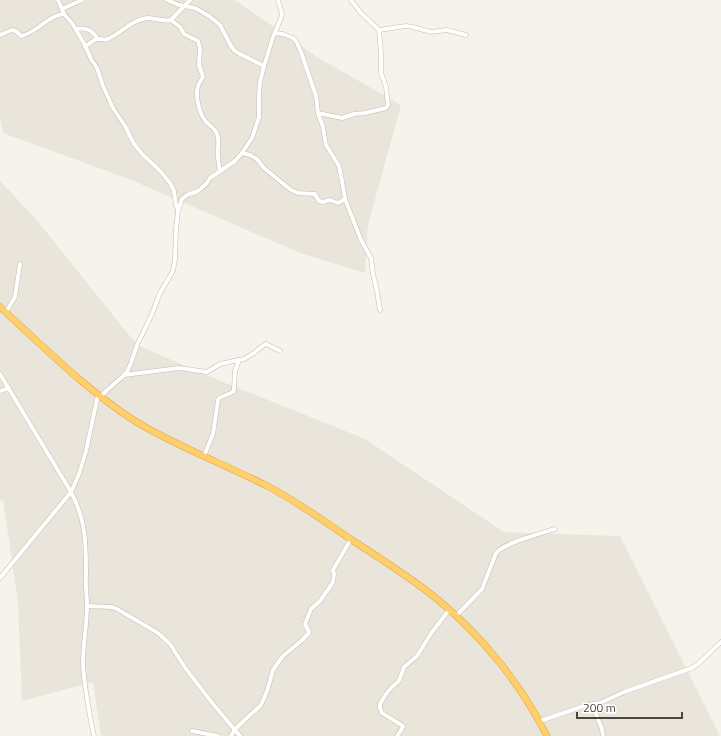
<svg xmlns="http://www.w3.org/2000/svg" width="721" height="736" font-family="'Titillium Web',sans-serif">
	<rect width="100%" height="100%" fill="#f6f3ec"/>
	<g fill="#eae5da">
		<polygon points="0,0 235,0 317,57 401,105 368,225 365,273 300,253 129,179 3,133 0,117"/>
		<polygon points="0,181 35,218 137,345 206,375 365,439 504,532 620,536 720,736 101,736 93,682 22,701 18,602 3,500 0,501"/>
	</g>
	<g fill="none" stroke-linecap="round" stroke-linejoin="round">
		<g stroke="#c2bbae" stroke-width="5">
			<g id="minor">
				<polyline points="58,0 64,14 72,23 85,45 91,59 97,68 103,86 113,108 125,126 134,144 143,155 154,165 161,172 170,183 174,191 176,205 178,210"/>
				<polyline points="167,0 179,5 195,8 209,16 220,25 231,46 234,50 238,53 264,66"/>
				<polyline points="62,9 82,0"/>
				<path d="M171,20L180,27L184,34L198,41L200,48L199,65L203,77C201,80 199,83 198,86C195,96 199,113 206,122C210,126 215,128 217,134C220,141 217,148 218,156C218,161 219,166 220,171"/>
				<path d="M76,29C86,27 92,30 98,39"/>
				<polyline points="379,30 406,26 413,27 431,32 447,30 466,35"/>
				<polyline points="275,33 283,34 293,38 296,41 301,52 316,96 318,113 323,127 326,145 339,166 342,181 345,199 361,240 371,258 373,274 377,291 380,310"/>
				<path d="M0,35L12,30L16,31L21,36C37,33 48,15 64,14"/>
				<path d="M85,47C89,44 93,39 99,39C102,39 105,40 108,39C121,33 132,20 147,18C155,18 163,22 171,20L190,0"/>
				<polyline points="318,113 342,118 354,114 365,113 386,108 388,105 386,87 381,73 381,53 379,30 361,13 351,0"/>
				<polyline points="242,153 250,155 257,159 264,168 291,190 298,193 315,194 319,201 323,202 330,200 338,203 345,199"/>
				<polyline points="6,312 15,297 20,264"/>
				<path d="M0,374L71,492C86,520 86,543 86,575C85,585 87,595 87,605C87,625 83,644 83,663C84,688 89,712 94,736"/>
				<polyline points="124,375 179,368 207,372 220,364 244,359 254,353 261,347 266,344 280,351"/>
				<polyline points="0,391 9,388"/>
				<polyline points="100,397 106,391 122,377 127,372 131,363 137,345 152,314 160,293 173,271 175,259 176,229 178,211 182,199 187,195 198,191 206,184 210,178 235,161 242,153 252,138 259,117 259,95 260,82 264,66 273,37 281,18 282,14 278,0"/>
				<polyline points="204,456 213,434 218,400 219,398 233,392 234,389 235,371 239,360"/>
				<polyline points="0,578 71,492 79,474 86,451 98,395"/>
				<polyline points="87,606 112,607 117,609 158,633 170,644 186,669 213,704 240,736"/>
				<path d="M456,616L482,589L496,553C504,543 542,533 555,529"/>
				<polyline points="592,704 602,729 603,736"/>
				<polyline points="540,721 584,706 600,703 624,692 692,668 698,664 721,642"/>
				<polyline points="192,731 218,736"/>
				<polyline points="231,736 235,729 261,705 267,691 273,670 282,657 301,641 309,633 309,632 305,624 311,609 320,601 333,582 334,574 333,570 351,539"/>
				<polyline points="397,736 403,727 403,726 382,713 380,708 380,704 386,694 392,687 399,681 404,667 417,656 432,632 449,610"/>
			</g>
		</g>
		<g stroke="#e0a43c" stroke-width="7">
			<path id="highway" d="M0,307C44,347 85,389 135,421C177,447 225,464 269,487C298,502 325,522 352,540C381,559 410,577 437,599C482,636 521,684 547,736"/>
		</g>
		<use href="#minor" stroke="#fff" stroke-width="4"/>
		<use href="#highway" stroke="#ffcf6e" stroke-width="6"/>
	</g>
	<path d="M577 712v6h105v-6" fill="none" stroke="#4b4439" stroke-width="2"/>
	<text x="583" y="712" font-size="12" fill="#4b4439" stroke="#ffffff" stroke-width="3" paint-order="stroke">200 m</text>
</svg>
